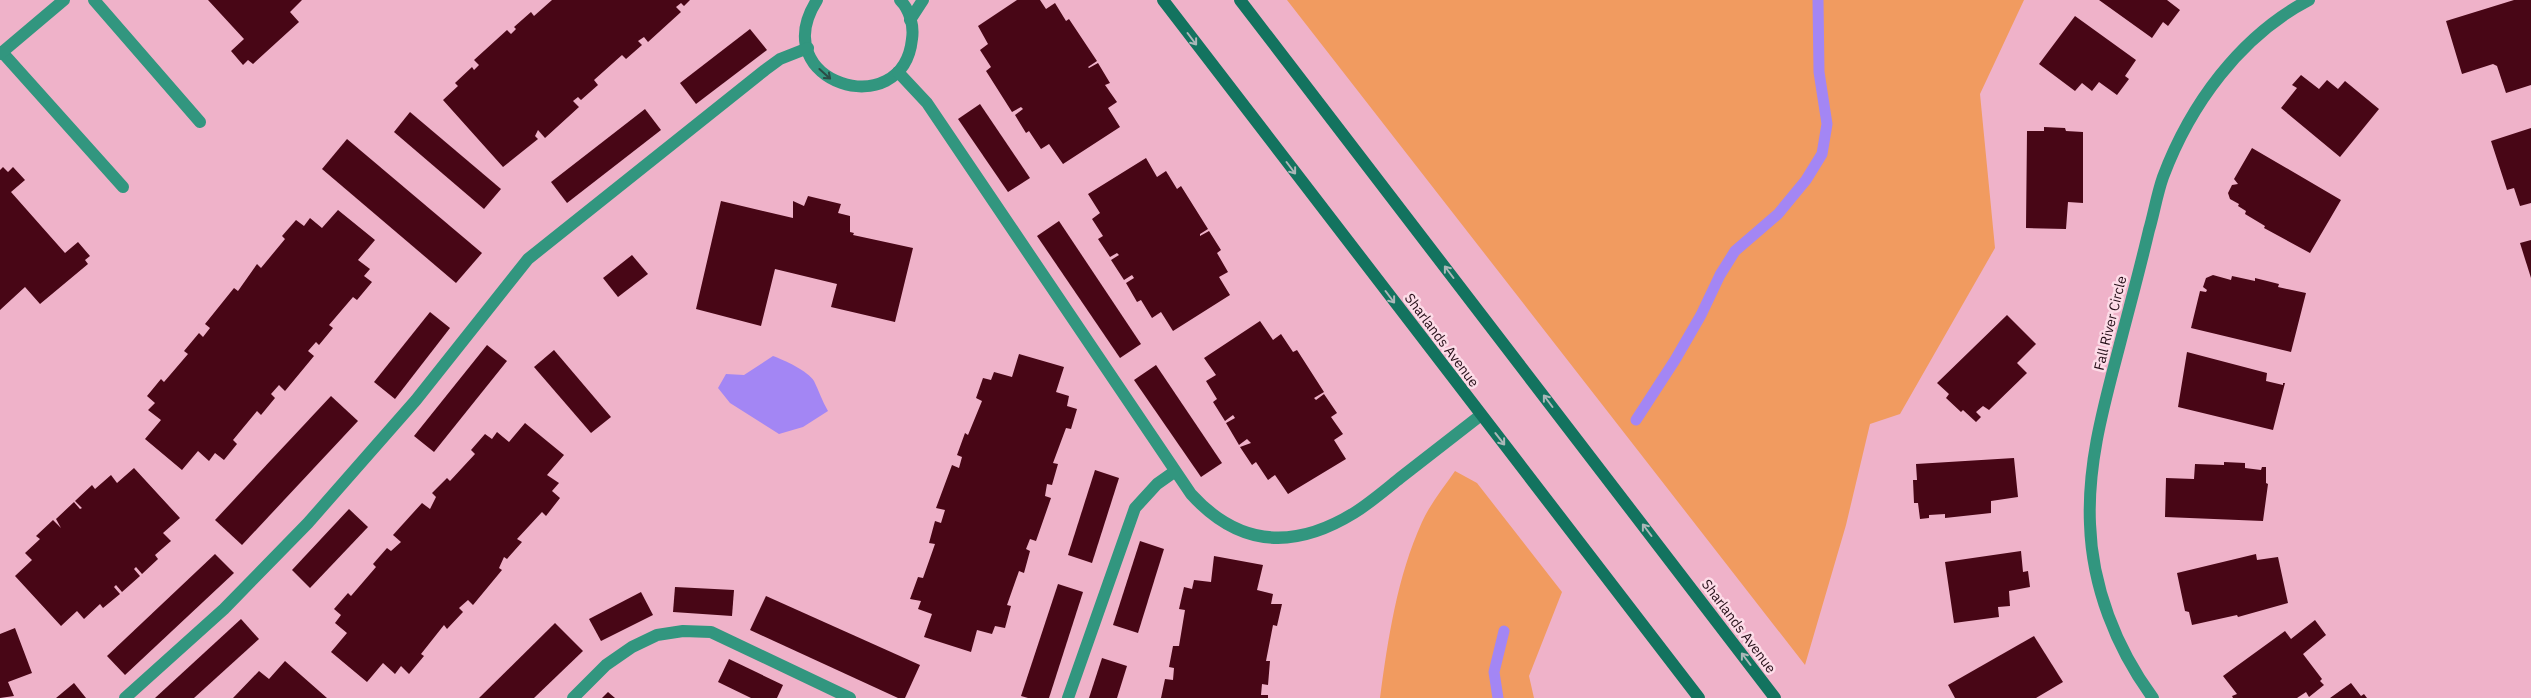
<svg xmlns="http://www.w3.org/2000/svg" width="2531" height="698" font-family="'IBM Plex Sans',sans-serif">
	<rect width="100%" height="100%" fill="#efb2c9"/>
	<g fill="#f19b60">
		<polygon points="1287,0 2024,0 1980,94 1995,248 1900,414 1870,424 1846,525 1805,665"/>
		<path d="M1455,471L1477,483L1562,592L1529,676L1534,698H1380C1388,639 1397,577 1422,522C1430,504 1444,487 1455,471Z"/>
	</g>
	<path fill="#a386f4" d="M773,356C784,360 808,371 814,381C819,391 822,401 828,411L803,427L779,434L730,403L718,388L726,374L744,375Z"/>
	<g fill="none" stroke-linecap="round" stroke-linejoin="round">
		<g stroke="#a386f4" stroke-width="11">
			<polyline points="1636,420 1675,360 1701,315 1720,275 1735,251 1778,214 1806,180 1822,154 1827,124 1819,72 1818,0"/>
			<polyline points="1498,698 1494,672 1504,631"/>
		</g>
	</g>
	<g fill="#480616">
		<polygon points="208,0 302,0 290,12 299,22 253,64 248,60 243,65 231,51 244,39"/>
		<polygon points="552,0 690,0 684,6 681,3 676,7 681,12 648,42 644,37 638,41 642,45 626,59 622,55 594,80 598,85 581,100 578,97 573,101 579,107 545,138 538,130 535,136 538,139 503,167 443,100 458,86 455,83 472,67 474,70 479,65 474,60 507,30 511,34 516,29 514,27 531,12 534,16"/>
		<polygon points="1017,0 1040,0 1046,9 1055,3 1066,21 1069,19 1097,61 1088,67 1089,68 1098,63 1110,83 1105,85 1117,102 1108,108 1120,127 1063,164 1049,144 1041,149 1029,131 1026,133 1015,115 1023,109 1021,107 1012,112 986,71 991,67 980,50 988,44 978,26"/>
		<polygon points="2099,0 2167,0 2180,10 2168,26 2163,22 2152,38"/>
		<polygon points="2514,0 2531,0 2531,85 2506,93 2497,66 2493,64 2462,74 2446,21"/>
		<polygon points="2075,16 2136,60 2125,76 2129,79 2117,95 2099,82 2092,91 2082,83 2075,91 2039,64"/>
		<polygon points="750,29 767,50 696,104 680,83"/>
		<polygon points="2301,75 2319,89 2327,80 2338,89 2345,81 2379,109 2340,157 2281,108 2297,88 2292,85"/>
		<polygon points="980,104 1030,178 1008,192 958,119"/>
		<polygon points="645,109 661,130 567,203 551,182"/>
		<polygon points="410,112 501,189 484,209 394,132"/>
		<polygon points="2044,127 2065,128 2066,131 2083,132 2083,203 2068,202 2066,229 2026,228 2027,131 2044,131"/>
		<polygon points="2531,128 2531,203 2520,206 2514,188 2507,190 2491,141"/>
		<polygon points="347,139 482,253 456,283 322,169"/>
		<polygon points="2252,148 2341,200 2310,253 2264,228 2265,226 2245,214 2246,211 2238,206 2239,204 2230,199 2228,193 2232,185 2238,184 2234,179"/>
		<polygon points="1146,158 1157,177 1166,171 1177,189 1181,186 1208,229 1200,234 1200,236 1209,231 1221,250 1217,253 1228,272 1219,277 1230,295 1173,331 1161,312 1152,318 1141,300 1137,302 1126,283 1134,278 1132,275 1124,280 1111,260 1119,255 1117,253 1110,257 1098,239 1103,236 1092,219 1100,213 1088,194"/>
		<polygon points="3,167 8,172 13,167 25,180 11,192 65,253 78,242 90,256 85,260 88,264 40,304 25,287 0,310 0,170"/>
		<polygon points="808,196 841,204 838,213 850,216 850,232 854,233 853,235 913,248 895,322 831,307 837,284 775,269 761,326 696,309 721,201 793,218 793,201 804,206"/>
		<polygon points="338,210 375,240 358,260 370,269 364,276 372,282 357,300 353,297 329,325 333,328 319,345 316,342 308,351 314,356 285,391 279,385 271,394 275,398 261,415 257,411 233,440 237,444 224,460 215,453 209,461 198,451 182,470 145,439 161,420 148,410 155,403 147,396 161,379 164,382 188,354 184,351 199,333 203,337 210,328 205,324 234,288 238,291 257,264 261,268 285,239 282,236 296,220 304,226 310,218 322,228"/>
		<polygon points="1059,221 1141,344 1120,358 1037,236"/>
		<polygon points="2531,240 2531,278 2520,243"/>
		<polygon points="632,255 648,274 618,297 603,278"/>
		<polygon points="2213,275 2231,280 2232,276 2255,281 2255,278 2279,284 2278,287 2306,293 2291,352 2191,328 2200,291 2206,292 2207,290 2203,287 2206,278"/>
		<polygon points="430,312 450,328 395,399 374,382"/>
		<polygon points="2007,315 2036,344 2017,363 2027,373 1989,410 1983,406 1976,412 1981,417 1976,422 1963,410 1961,412 1946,398 1949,394 1937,383"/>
		<polygon points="1260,321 1273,340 1281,334 1293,352 1297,350 1324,392 1314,398 1316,400 1324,394 1337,413 1331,417 1343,434 1334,440 1346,459 1288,494 1275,475 1268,480 1256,462 1252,465 1240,447 1251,443 1247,439 1239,445 1226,423 1235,418 1233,415 1225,421 1213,402 1217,399 1206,381 1216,375 1204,358"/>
		<polygon points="487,345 507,361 434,452 414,436"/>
		<polygon points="554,350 611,417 591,433 534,367"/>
		<polygon points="2187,352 2267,373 2266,381 2283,385 2283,383 2285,383 2273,430 2178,407"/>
		<polygon points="1019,354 1064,367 1056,392 1069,396 1067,406 1077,409 1071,429 1066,428 1053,463 1058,464 1052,485 1047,484 1045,496 1051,498 1036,541 1030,539 1026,549 1030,551 1024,573 1019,571 1007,605 1011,606 1005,628 995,626 992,634 977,630 971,652 924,637 932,614 918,609 921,601 910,599 918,577 923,578 935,544 929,543 935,521 941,523 945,510 936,508 952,465 959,468 962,457 957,455 965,433 968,435 982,401 976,398 983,378 991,380 994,372 1012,377"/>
		<polygon points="1156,365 1222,463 1201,477 1134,380"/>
		<polygon points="331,396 358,421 242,545 215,520"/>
		<polygon points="525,423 564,455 547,475 559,483 552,491 560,498 546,516 542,512 517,539 522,542 507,559 504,557 499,568 502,570 473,605 468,600 459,608 463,612 447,629 444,625 421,654 424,656 409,674 401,666 395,674 383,663 367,682 331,652 347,633 335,623 341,615 334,609 348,593 351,596 376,567 373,564 387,548 391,551 401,542 393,535 422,503 430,509 436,497 432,493 447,478 450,481 475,454 471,450 485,434 492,439 497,432 509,442"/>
		<polygon points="2014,458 2018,497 1991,501 1991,513 1945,518 1945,514 1929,515 1929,518 1920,519 1918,503 1914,503 1913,480 1917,480 1916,464"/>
		<polygon points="2224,462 2245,463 2245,468 2261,470 2262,467 2266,467 2266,483 2268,484 2263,521 2165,517 2166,478 2194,479 2195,464 2224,465"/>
		<polygon points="134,468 180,518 163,533 171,541 155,555 158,559 142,574 136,567 134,569 140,576 122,592 116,585 114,587 120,594 103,608 100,604 84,619 77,611 61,626 15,576 32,560 25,553 40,539 36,536 53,520 61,528 56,519 74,502 80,509 82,508 75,501 92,485 95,489 111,475 117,483"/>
		<polygon points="1095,470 1119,478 1092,563 1068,555"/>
		<polygon points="349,509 368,527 310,588 292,570"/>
		<polygon points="1140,541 1164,549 1138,633 1113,625"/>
		<polygon points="2021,551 2023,572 2028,571 2030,587 2009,591 2010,606 1998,607 1999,617 1954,623 1945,562"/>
		<polygon points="215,554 234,573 125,675 107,656"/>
		<polygon points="2256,554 2257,560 2278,557 2288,603 2238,617 2237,615 2192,625 2189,612 2185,611 2177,573"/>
		<polygon points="1214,556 1263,565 1257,590 1273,594 1271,604 1282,604 1277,626 1273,625 1266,661 1270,661 1268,685 1262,684 1261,695 1268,695 1268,698 1161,698 1165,679 1173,680 1174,668 1169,667 1173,646 1179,646 1185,610 1179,609 1184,587 1192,589 1194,580 1211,582"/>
		<polygon points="1058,584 1083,592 1049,698 1028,698 1021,696"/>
		<polygon points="675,587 734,590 732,616 673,612"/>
		<polygon points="641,592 653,615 601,641 589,619"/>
		<polygon points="766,596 920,665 905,698 898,698 750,630"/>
		<polygon points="241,619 259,639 194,698 155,698"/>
		<polygon points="2315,620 2326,635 2303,654 2322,679 2320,681 2324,685 2309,697 2306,692 2297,698 2233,698 2232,696 2237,694 2223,676 2285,631 2291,639"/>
		<polygon points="555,623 583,651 534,698 479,698"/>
		<polygon points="15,628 32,673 8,682 14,696 0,698 0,634"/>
		<polygon points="2034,636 2063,682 2036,698 1955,698 1948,685"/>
		<polygon points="1102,658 1127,666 1117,698 1089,698"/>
		<polygon points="729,659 783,685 777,698 751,698 718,682"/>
		<polygon points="285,661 327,698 233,698 259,671 269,679"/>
		<polygon points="74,683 86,698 56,698"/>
		<polygon points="2351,683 2361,696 2364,694 2367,698 2330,698"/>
		<polygon points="608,692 615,698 602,698"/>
	</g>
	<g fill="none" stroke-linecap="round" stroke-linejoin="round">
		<g stroke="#32967f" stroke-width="12">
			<polyline points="94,0 200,122"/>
			<path d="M817,0C764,83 903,125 912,39C914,26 910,10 900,0"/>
			<polyline points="910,20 923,0"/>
			<polyline points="2,52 123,187"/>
			<path d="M898,72L927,103L1191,494C1239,547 1294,550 1354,513C1370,503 1385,490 1400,478C1427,457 1454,436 1481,415"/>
			<polyline points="125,698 224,609 308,523 416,400 528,259 765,70 780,59 808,48"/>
			<polyline points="573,698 606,665 632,647 657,635 683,631 711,632 850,698"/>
			<polyline points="1068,698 1135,508 1157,484 1174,472"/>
		</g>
		<g stroke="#32967f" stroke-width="12">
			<polyline points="0,54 64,0"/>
			<path d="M2153,698C2116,648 2092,586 2090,524C2087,458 2107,395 2123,332C2132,298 2141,264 2149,230C2154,213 2157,194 2163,177C2190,105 2240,36 2309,0"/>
		</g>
		<g stroke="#13735f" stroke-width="12">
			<polyline points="1163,0 1699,698"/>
			<polyline points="1240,0 1775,698"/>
		</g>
	</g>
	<defs><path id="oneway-shaft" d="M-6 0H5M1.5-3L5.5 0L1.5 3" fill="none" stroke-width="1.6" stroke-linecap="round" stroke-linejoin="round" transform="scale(1.25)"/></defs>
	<g stroke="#abb7b8">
		<use href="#oneway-shaft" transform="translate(1192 39) rotate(53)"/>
		<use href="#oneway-shaft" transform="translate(1291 168) rotate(53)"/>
		<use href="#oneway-shaft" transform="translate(1449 272) rotate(-127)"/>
		<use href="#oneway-shaft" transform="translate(1390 297) rotate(53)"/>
		<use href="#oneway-shaft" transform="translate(1548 401) rotate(-127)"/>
		<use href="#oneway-shaft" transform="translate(1500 439) rotate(52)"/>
		<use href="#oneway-shaft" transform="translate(1647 530) rotate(-127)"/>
		<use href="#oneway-shaft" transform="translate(1746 659) rotate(-127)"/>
	</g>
	<use stroke="#2b4c46" href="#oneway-shaft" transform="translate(825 74) rotate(42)"/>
	<g text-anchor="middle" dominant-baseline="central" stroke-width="5" stroke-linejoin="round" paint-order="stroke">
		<g font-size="14" fill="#250f18" stroke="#fddce8">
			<text transform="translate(2110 323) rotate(-76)">Fall River Circle</text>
			<text transform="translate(1442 340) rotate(53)">Sharlands Avenue</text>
			<text transform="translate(1739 626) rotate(53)">Sharlands Avenue</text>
		</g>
	</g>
</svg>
